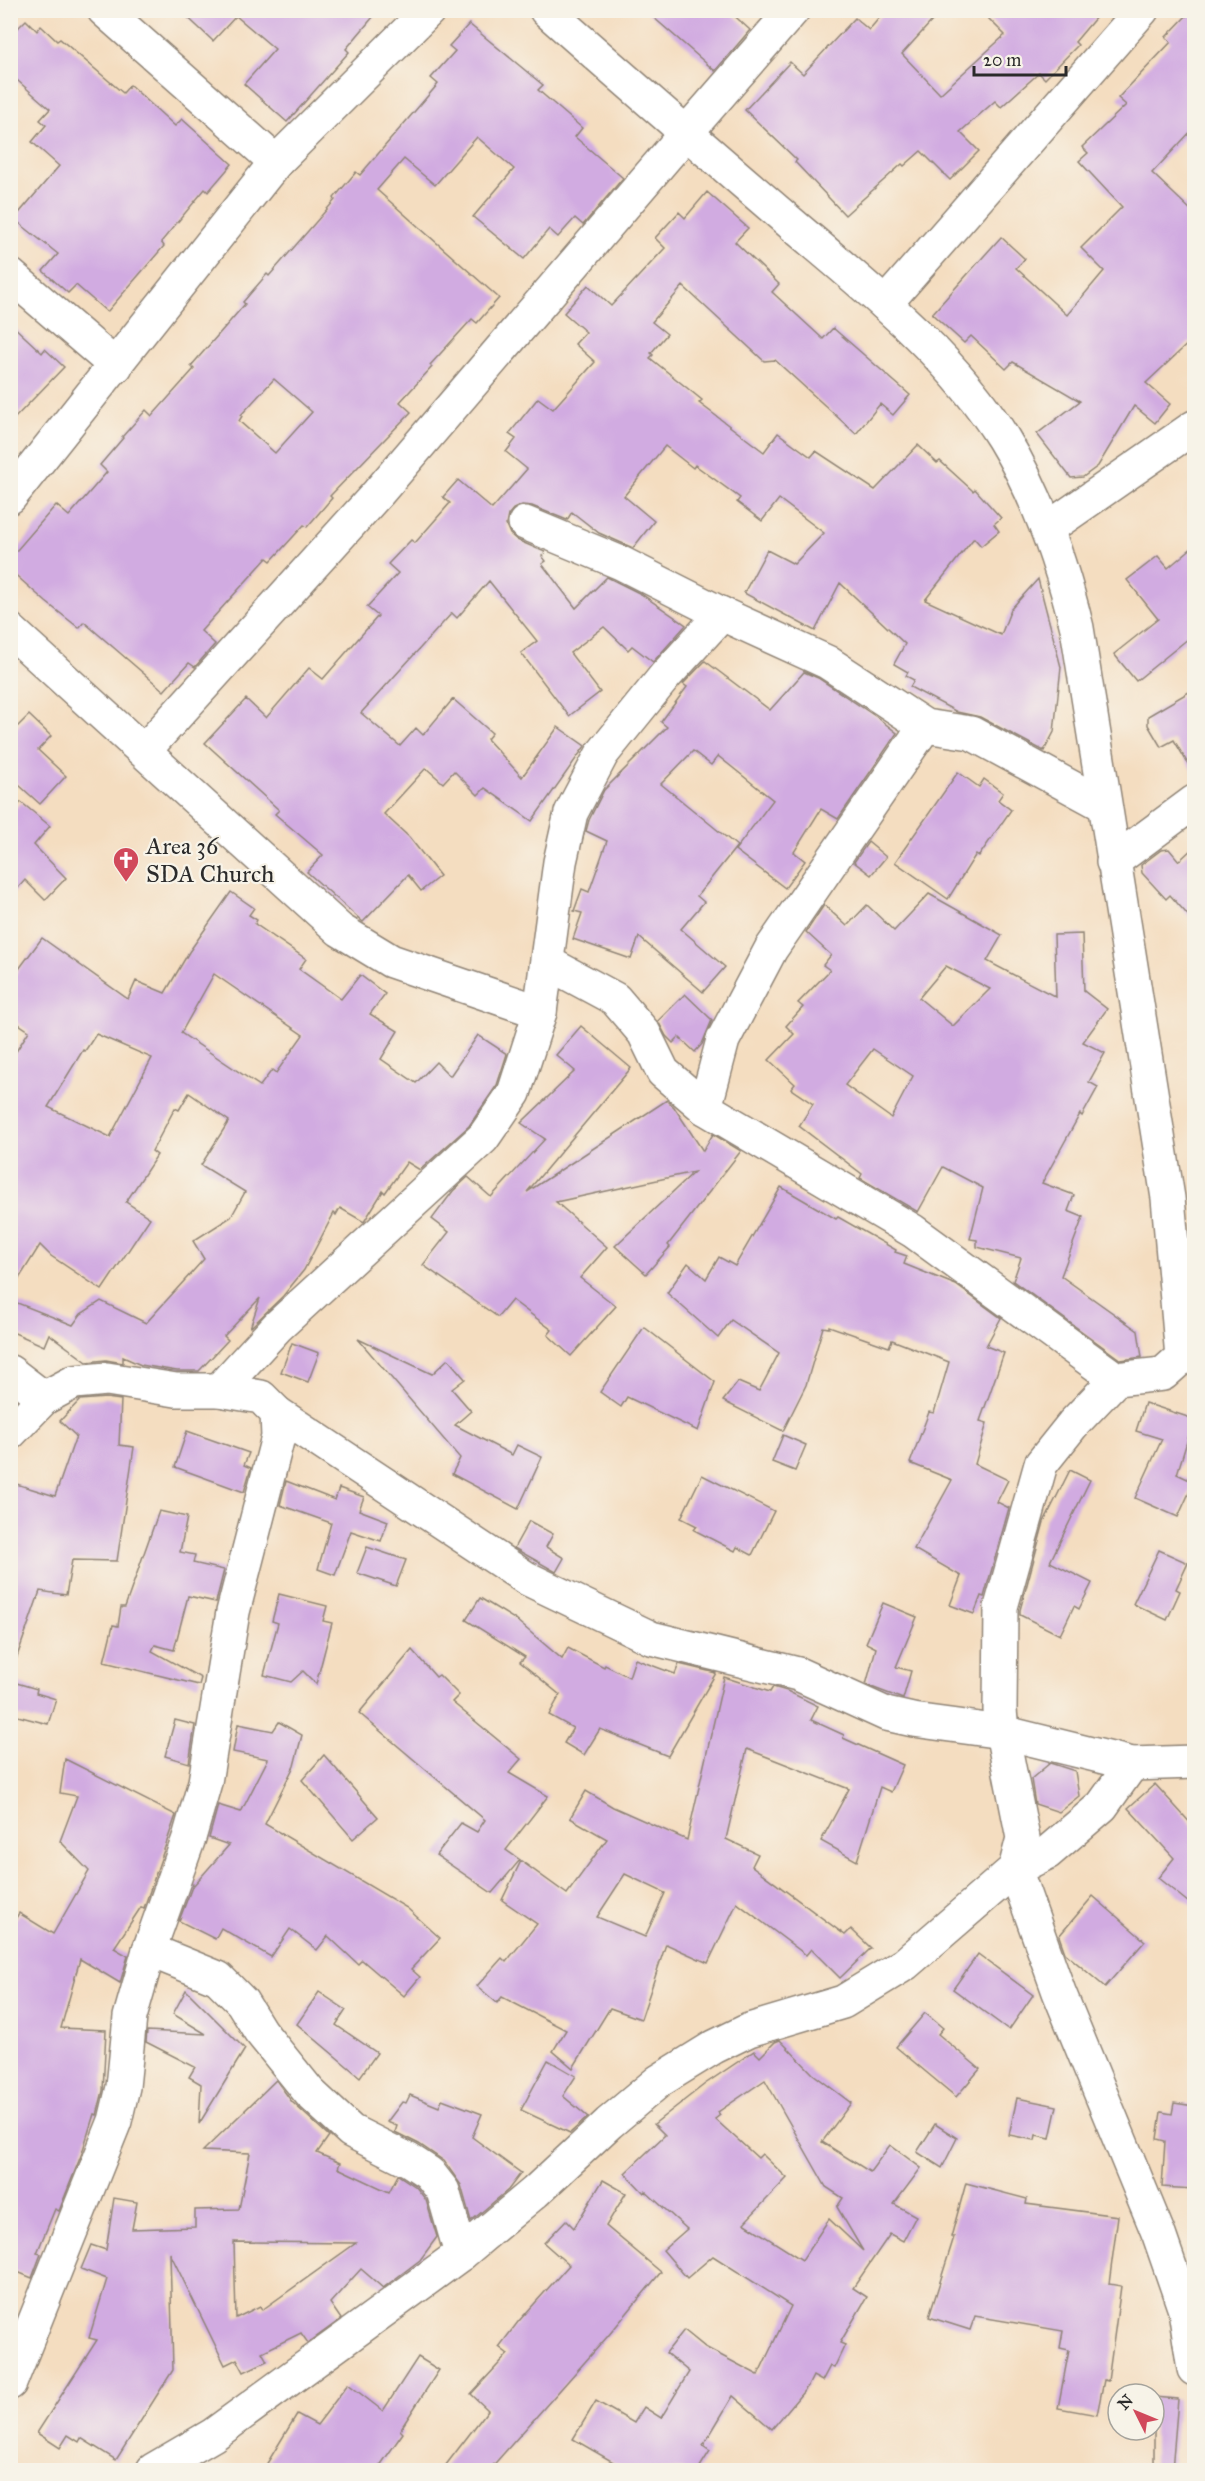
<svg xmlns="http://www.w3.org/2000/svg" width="1205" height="2481" font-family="'IM FELL Great Primer',serif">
	<rect width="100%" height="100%" fill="#f7f3e8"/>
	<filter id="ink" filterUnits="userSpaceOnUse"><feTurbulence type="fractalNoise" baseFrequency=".0167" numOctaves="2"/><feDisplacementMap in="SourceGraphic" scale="12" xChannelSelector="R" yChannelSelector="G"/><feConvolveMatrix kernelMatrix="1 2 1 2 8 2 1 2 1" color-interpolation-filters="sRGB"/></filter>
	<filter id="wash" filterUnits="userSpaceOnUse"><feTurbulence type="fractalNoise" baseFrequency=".008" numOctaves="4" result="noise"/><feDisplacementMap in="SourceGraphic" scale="24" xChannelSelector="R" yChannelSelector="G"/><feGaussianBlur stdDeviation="1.35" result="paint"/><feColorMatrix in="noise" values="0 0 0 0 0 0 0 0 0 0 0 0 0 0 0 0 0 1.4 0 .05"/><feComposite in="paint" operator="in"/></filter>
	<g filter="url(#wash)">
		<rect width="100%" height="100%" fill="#f4ddc0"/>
		<g id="blocks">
			<g fill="#d1abe1" fill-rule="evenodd">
				<polygon points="180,10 379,10 346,49 349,52 287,122 244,84 275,49 236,16 213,41"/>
				<polygon points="645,10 728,10 750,30 715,71"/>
				<polygon points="886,10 942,10 902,54 940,94 1005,35 980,10 1102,10 1075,42 1078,45 1045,79 1039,73 1001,107 995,101 960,132 979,151 950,180 921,151 904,166 902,164 845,215 795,162 797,160 745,110 790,62 803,74 855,18 869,30"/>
				<polygon points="1192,10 1194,10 1194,128 1152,173 1194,213 1194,338 1146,383 1170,404 1155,423 1134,406 1098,466 1083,477 1071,478 1037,434 1080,401 1013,362 1006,369 971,336 964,343 932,314 1001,237 1025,259 1016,268 1067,315 1104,271 1081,248 1122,207 1079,161 1088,153 1082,147 1126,105 1118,98 1171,42 1166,37"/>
				<polygon points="26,20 37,31 41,26 57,41 60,39 123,93 130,85 175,126 182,119 232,164 208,192 205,189 161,242 164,246 107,312 76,285 68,293 43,271 58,254 14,219 59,166 32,142 46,125 40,120 50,109 10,74 10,36"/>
				<path d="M469,24L543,85L538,90L582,128L575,137L623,178L583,225L575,218L558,237L549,229L524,259L473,217L514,169L477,137L435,185L404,159L377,190L499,298L477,323L472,319L430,365L432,367L400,402L411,412L330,496L332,498L307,527L304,525L271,561L267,558L201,631L215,644L195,667L189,663L164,691L84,622L79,628L46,602L10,570V558L56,505L69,516L107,472L100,465L123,438L122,437L146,410L152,416L194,369L191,366L245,304L243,302L267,274L269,276L335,200L334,198L356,172L360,175L438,84L431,78L455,51L449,46ZM274,379L312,412L275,453L239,421L242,416L241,415Z"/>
				<polygon points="707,192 748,228 735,242 779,284 772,292 823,339 833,328 910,395 893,415 880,404 856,434 775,360 764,361 683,286 652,322 667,334 651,353 653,355 650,358 702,400 699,403 764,452 778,433 811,457 816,451 875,490 918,445 937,463 940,461 973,491 975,489 1001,518 994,524 999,531 981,546 974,538 925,600 1001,635 1011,609 1038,579 1061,667 1054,732 1044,751 980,717 957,712 910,687 914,680 906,676 908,672 894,664 905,644 840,583 815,631 744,593 767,550 794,564 824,533 779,499 762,521 737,502 740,498 695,465 693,468 665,446 624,496 654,521 633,548 599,533 572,512 567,520 532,506 522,505 513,509 508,515 506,525 510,534 517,540 545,552 542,556 546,561 542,564 576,608 607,577 641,594 686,625 653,662 632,646 628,650 604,627 570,653 600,692 569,716 521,653 537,641 489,581 457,618 452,613 361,713 400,746 416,728 423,735 453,699 492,733 487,739 522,777 558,727 585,746 532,821 485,788 478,795 454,771 443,783 426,768 384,814 409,837 440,876 421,891 408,875 363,922 307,872 323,855 275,814 279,810 205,743 246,699 266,718 309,668 323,679 378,616 367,607 398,573 388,564 411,540 415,543 450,503 443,497 458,480 492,509 527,469 506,452 516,439 509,434 538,398 553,409 595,362 575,344 586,332 564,313 588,285 611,306 665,248 655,238 679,212 685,218"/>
				<polygon points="10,323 42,353 45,349 64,367 10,423"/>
				<polygon points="1194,546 1194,634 1136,681 1114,654 1158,619 1127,580 1158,556 1168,568"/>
				<polygon points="705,661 770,710 804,672 818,678 878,718 897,733 838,819 821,809 794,852 805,861 785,888 735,850 773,800 718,756 711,765 693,751 661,784 737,846 697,896 704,902 681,929 725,967 703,992 639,937 631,959 573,939 582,913 574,911 582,889 589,892 607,841 586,831 589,820 604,790 667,727 661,722 687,687 683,684"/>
				<polygon points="1194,689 1194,774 1174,740 1161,747 1148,725 1148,716"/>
				<polygon points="29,715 51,736 38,750 66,776 40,804 10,777 10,734"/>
				<polygon points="958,772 979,787 984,779 1003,793 998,800 1011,810 979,856 976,854 948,899 895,862"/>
				<polygon points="21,802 50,826 34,845 66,878 45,900 25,880 10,897 10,814"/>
				<polygon points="868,842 886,857 871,875 854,862"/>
				<polygon points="1194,847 1194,922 1170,895 1166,899 1142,873 1141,865 1161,850 1169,849 1179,861"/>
				<path d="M231,892L254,908L249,915L257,920L255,924L306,959L299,969L341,999L360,975L385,994L370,1014L398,1031L381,1059L416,1083L436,1062L450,1076L478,1035L507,1054L497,1085L469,1126L420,1170L407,1162L385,1193L383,1191L364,1222L340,1208L336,1215L334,1213L304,1270L283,1296L250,1328L260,1298L224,1336L228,1340L199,1371H177L141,1365L123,1357V1363L106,1360L87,1362L49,1334L44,1346L10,1331V1300L73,1325L81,1314L101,1301L146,1323L204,1259L193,1241L231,1217L245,1192L201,1165L229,1121L189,1093L179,1110L175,1108L152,1151L157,1155L126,1202L150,1218L102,1290L51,1256L40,1245L10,1293V1061L29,1031L10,1018V981L42,938L128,999L136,981L165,993L189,952ZM214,974L303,1035L276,1073L272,1070L260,1086L181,1033ZM96,1034L152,1058L110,1137L48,1107L83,1050L85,1051Z"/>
				<path d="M929,894L1002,935L987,961L1056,997L1054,935L1082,934L1084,991L1107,1009L1083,1042L1105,1053L1089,1082L1098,1087L1082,1116L1080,1114L1042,1183L1074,1195L1068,1211L1083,1217L1061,1276L1138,1331L1142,1357L1121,1360L1013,1281L1021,1258L977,1247V1240L970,1239L983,1188L943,1167L918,1212L860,1178L862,1174L799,1126L813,1104L791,1089L795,1084L769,1060L794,1034L786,1026L803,1007L798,1003L830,970L823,965L831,955L806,932L824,905L847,926L867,905L894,931ZM946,966L990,989L953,1026L919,998ZM873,1049L913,1076L891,1118L845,1085Z"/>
				<polygon points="685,994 712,1020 702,1044 695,1052 679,1037 673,1043 666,1036 658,1021"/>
				<polygon points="581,1026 631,1068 527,1192 667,1100 674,1107 703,1151 713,1134 741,1151 668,1245 670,1247 646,1274 615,1246 694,1172 556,1202 607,1247 580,1278 616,1306 571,1356 548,1335 552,1330 512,1300 498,1317 423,1265 449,1232 432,1219 453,1191 468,1177 491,1197 545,1139 521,1123 575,1071 556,1055"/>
				<polygon points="781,1187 836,1219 838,1217 896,1250 895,1252 907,1256 904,1264 956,1285 1001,1318 986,1346 1004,1353 980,1421 987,1423 975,1464 1008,1480 997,1502 1009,1508 984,1597 981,1596 974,1614 950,1605 961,1576 914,1549 952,1480 910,1463 929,1412 934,1413 949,1362 892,1340 889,1347 829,1326 829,1328 823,1327 806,1385 783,1431 723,1401 738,1382 759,1391 779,1353 731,1320 718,1338 667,1293 688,1263 706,1279 719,1257 735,1266"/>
				<polygon points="644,1327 715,1382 698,1431 627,1397 621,1407 600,1392"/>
				<polygon points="358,1339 432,1374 448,1359 465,1379 452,1389 471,1411 455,1425 512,1455 517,1445 542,1457 518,1509 452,1474 460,1458"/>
				<polygon points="292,1343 319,1353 308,1382 281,1372"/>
				<polygon points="106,1398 121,1400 119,1445 134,1447 117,1561 72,1560 66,1595 40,1591 14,1665 10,1664 10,1482 55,1496 76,1436 60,1421 80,1400"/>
				<polygon points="1145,1403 1194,1419 1177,1474 1194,1482 1178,1517 1135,1498 1162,1439 1136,1431"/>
				<polygon points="187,1431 249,1453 244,1465 251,1468 244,1492 175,1467"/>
				<polygon points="783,1435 806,1445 795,1471 772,1462"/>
				<polygon points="1070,1470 1090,1480 1050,1562 1092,1583 1079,1609 1074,1606 1060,1635 1020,1615 1020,1610 1044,1522"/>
				<polygon points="702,1475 774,1511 752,1555 737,1547 735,1551 694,1530 697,1526 681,1518"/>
				<polygon points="286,1481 335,1500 339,1488 364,1497 359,1510 388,1521 381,1541 351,1531 335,1575 318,1569 331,1523 280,1505"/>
				<polygon points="159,1511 187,1517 180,1552 195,1555 193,1563 224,1570 216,1602 188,1596 174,1650 155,1645 152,1651 201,1678 199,1685 104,1662 113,1625 118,1626 121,1607 125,1607"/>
				<polygon points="529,1521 553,1534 546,1547 564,1558 556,1572 514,1548"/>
				<polygon points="367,1547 406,1560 396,1586 357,1573"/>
				<polygon points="1159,1550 1188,1563 1176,1589 1180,1591 1167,1620 1133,1604"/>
				<polygon points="279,1594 327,1606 323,1621 332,1623 316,1684 303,1671 291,1682 264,1675 278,1623 272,1621"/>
				<polygon points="480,1598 516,1620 562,1659 568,1648 604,1667 605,1665 629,1677 635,1659 675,1674 679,1664 716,1673 668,1756 600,1729 584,1755 564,1743 573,1728 549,1715 560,1695 520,1662 525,1657 466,1620"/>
				<polygon points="883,1603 917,1617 896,1667 911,1671 903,1699 866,1685 876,1648 866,1643"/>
				<polygon points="412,1650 436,1677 439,1675 459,1695 452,1702 521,1759 509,1773 548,1796 506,1850 520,1860 492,1893 436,1855 461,1823 477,1832 485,1820 359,1713"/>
				<path d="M724,1677L770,1692L773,1687L787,1691L818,1706L811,1720L844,1735L843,1738L903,1765L891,1792L880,1787L857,1861L821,1841L849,1789L747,1749L726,1839L758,1854L752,1866L845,1935L851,1929L871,1948L840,1978L811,1949L806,1955L737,1903L708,1963L666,1944L641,2019L610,2008L573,2068L553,2051L566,2030L502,1997L497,2003L477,1986L502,1958L506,1962L537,1924L502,1900L521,1861L567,1894L607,1839L570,1818L586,1791L613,1807L687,1840ZM625,1874L665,1893L645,1937L597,1917Z"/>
				<polygon points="10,1681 37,1689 36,1693 56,1699 48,1724 10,1714"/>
				<polygon points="175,1720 195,1725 189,1763 165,1756"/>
				<polygon points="279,1722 302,1735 294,1766 265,1824 407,1908 440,1938 411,1969 420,1977 404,1996 362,1960 358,1964 328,1936 317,1950 290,1929 271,1957 221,1928 215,1939 179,1921 193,1884 194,1885 229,1845 209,1838 218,1805 241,1812 268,1759 233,1752 238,1724 273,1731"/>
				<polygon points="324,1755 378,1817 353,1839 302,1780"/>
				<polygon points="65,1759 176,1815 144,1908 141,1907 114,1948 128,1956 120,1983 80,1959 61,2028 106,2030 103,2091 97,2115 94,2114 82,2153 59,2211 55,2209 37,2253 41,2254 32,2278 10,2269 10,1927 19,1913 53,1934 89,1871 60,1841 77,1796 60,1793"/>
				<polygon points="1050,1763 1075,1771 1079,1796 1059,1812 1035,1804 1031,1779"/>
				<polygon points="1155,1784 1194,1827 1194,1907 1158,1878 1174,1858 1128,1808"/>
				<polygon points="1093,1896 1145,1941 1105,1987 1065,1953 1059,1936"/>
				<polygon points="978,1954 1033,1995 1009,2030 953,1989"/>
				<polygon points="186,1990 245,2049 199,2124 201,2084 189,2077 195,2067 146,2042 147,2031 206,2034 173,2014"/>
				<polygon points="319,1992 346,2010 336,2025 377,2053 360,2077 297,2024"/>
				<polygon points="925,2013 943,2028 938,2034 980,2069 956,2097 896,2047"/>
				<path d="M780,2040L813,2074L851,2103L822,2142L870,2172L890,2145L921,2168L894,2204L916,2216L903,2241L890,2234L853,2288L867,2297L840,2343L845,2345L834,2368L830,2366L822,2381L813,2376L808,2386L772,2429L733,2396L703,2446L710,2451L698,2470H627L573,2439L596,2401L634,2423L644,2407L661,2418L689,2372L666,2353L684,2330L705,2347L758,2375L791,2306L713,2256L687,2278L663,2250L687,2229L645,2191L644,2193L625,2173L665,2135L654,2124L705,2084L754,2051L760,2057L775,2042ZM765,2080L826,2187L843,2198L837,2207L863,2251L829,2219L802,2260L744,2223L787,2178L762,2154L758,2158L715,2119L720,2115L718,2112Z"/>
				<polygon points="548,2060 576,2076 563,2096 588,2117 570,2133 521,2110"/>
				<path d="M276,2080L292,2102L329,2136L317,2153L340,2163L338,2168L389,2192L398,2175L416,2187L426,2200L437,2237L420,2260L383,2288L361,2269L330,2303L341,2319L308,2343L301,2333L262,2352L267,2361L244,2372L237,2359L225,2365L170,2253L173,2370L116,2460L81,2438L79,2442L68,2435L60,2448L37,2433L97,2340L89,2338L107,2279L81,2269L91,2245L106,2250L114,2198L137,2202L132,2229L195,2227V2210L239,2209L250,2153L203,2151ZM234,2242L356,2243L262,2310L260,2306L236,2318Z"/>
				<polygon points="410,2095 439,2107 442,2099 482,2114 472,2137 521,2173 508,2190 471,2221 461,2185 444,2161 419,2144 395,2132 397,2126 387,2122 402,2102 406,2103"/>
				<polygon points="1017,2098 1057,2106 1050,2138 1036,2135 1035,2140 1009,2135"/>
				<polygon points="1174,2103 1194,2106 1194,2189 1162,2187 1165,2141 1157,2139 1161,2112 1172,2114"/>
				<polygon points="935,2124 957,2138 942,2168 917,2152"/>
				<polygon points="603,2180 626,2193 606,2226 661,2272 608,2336 489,2470 442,2470 488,2410 471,2394 508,2354 499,2347 518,2322 569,2265 544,2243 566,2220 574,2228"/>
				<polygon points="966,2183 1027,2199 1026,2204 1118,2216 1109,2284 1121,2286 1108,2381 1104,2380 1097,2415 1058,2408 1069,2350 1060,2348 1063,2331 975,2316 970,2330 929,2317 954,2237 951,2237"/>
				<polygon points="418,2357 439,2370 400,2430 403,2433 377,2470 263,2470 297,2414 317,2425 348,2384 383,2411"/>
				<polygon points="1154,2397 1178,2399 1172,2470 1154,2469"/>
			</g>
		</g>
	</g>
	<g filter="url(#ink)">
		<use href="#blocks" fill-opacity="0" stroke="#908476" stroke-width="1.5"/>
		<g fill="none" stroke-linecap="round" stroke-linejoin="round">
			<g stroke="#908476" stroke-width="36">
				<g id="minor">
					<polyline points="104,10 276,162"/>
					<polyline points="10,275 116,366"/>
					<polyline points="885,304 1142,10"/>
					<polyline points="10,497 276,162 429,10"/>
					<polyline points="525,523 621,563 722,614 827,662 925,726 971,733 1104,805"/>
					<polyline points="1047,529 1194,427"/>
					<polyline points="10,630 340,930 391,961 540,1012"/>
					<polyline points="144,751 378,493 686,133 793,10"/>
					<polyline points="1113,862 1194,802"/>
					<polyline points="548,963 615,999 644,1033 663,1072 705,1108 913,1231 1116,1379"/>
					<polyline points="705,1108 723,1040 771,949 925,726"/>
					<polyline points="10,1372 44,1398"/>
					<polyline points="219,1390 277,1327 483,1138 514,1093 540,1012 560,862 571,813 602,754 666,675 722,614"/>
					<polyline points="277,1413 526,1578 651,1638 798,1674 886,1714 913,1720 1002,1732 1132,1764 1194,1762"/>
					<polyline points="10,1433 44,1398 74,1382 107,1379 176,1390 219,1390 261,1397 277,1413 278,1437 233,1612 205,1782 189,1838 149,1950 130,2017 123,2087 115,2121 10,2383"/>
					<polyline points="1132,1764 1102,1806 1047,1853 1015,1869 1059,1992 1159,2235 1185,2310 1194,2369"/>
					<polyline points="149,1950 218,1978 242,2002 260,2031 310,2093 351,2131 409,2160 429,2173 443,2191 461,2254"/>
					<path d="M153,2470L213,2435L461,2254L535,2192L609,2123L659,2081L714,2047L749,2030L843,2002L905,1964L1015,1869L1023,1838L1002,1732L1000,1710L1001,1607L1041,1464L1073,1424L1116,1379L1163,1374L1182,1357L1168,1198L1077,628C1061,562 1039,497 1003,438C949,351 863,285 786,219C706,150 626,81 546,10"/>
				</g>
			</g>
			<use href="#minor" stroke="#fff" stroke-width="33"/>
		</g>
	</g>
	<defs>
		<g id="church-pin" transform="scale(1.35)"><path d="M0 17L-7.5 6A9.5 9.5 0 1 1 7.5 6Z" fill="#d1495b" stroke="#f7f3e8"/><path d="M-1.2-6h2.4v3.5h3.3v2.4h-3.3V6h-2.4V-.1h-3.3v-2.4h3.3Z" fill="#fff"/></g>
	</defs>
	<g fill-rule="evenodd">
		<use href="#church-pin" x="126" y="860"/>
	</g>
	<g text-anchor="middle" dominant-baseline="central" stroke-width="4.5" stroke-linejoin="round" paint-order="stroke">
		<g font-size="24" fill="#2b2b2b" stroke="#f7f3e8" text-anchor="start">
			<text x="146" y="846">Area 36<tspan x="146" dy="28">SDA Church</tspan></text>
		</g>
	</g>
	<rect width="1205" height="2481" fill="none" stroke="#f7f3e8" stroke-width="36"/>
	<g transform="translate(1136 2412) rotate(313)"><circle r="28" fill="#f7f3e8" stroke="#a5a39c" stroke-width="1.5"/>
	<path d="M0-4.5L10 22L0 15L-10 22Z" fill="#d1495b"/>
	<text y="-9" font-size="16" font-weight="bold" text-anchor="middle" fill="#2b2b2b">N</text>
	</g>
	<path d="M974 66v9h92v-9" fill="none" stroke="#2b2b2b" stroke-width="3"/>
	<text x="983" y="66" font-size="18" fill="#2b2b2b" stroke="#f7f3e8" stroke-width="4.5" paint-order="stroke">20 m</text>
</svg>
